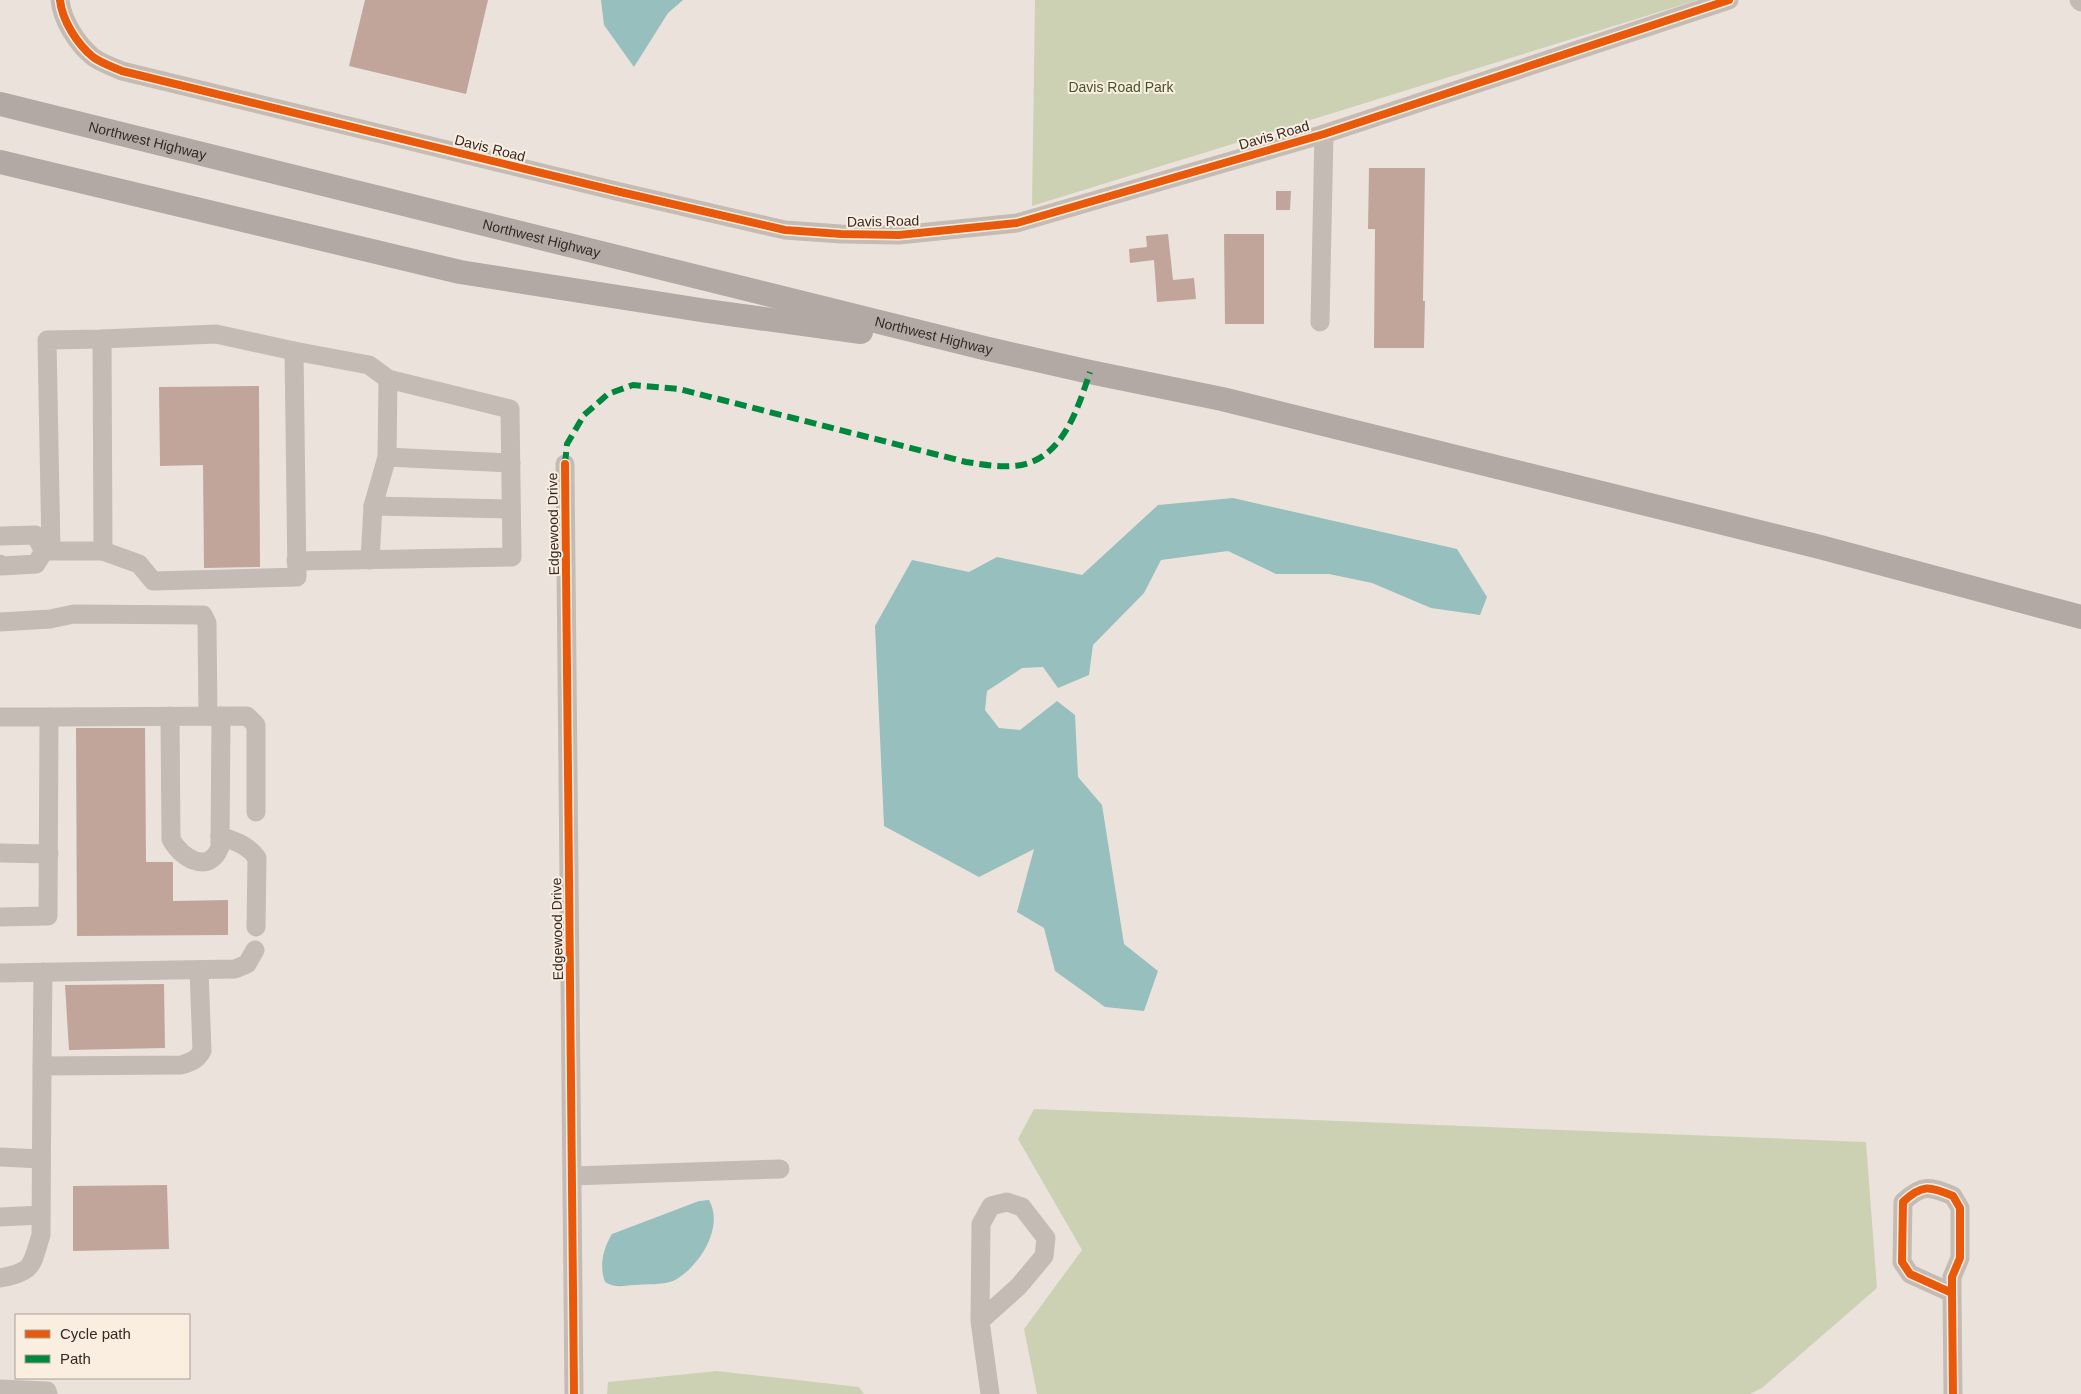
<svg xmlns="http://www.w3.org/2000/svg" width="2081" height="1394" font-family="Arial,sans-serif">
	<rect width="100%" height="100%" fill="#ebe3db"/>
	<g fill="#ccd1b4">
		<polygon points="1035,0 1698,0 1032,206"/>
		<polygon points="1034,1109 1866,1142 1877,1288 1762,1388 1750,1394 1037,1394 1024,1329 1082,1250 1018,1139"/>
		<polygon points="717,1371 859,1387 864,1394 607,1394 608,1382"/>
	</g>
	<g fill="#96bfbe">
		<polygon points="601,0 683,0 668,13 634,67 604,25"/>
		<polygon points="1233,498 1457,549 1487,597 1480,615 1431,608 1372,583 1329,574 1276,574 1228,551 1161,560 1144,593 1093,645 1089,675 1058,688 1043,667 1022,668 987,691 985,710 999,728 1020,730 1057,701 1075,715 1078,777 1102,805 1124,944 1158,971 1144,1011 1105,1007 1055,971 1044,928 1017,912 1034,849 979,877 884,826 875,626 912,560 969,572 997,557 1082,575 1158,505"/>
		<path d="M709,1200C725,1228 698,1269 673,1281C662,1285 646,1284 634,1285C623,1286 614,1288 605,1282C599,1265 603,1249 612,1234L699,1201Z"/>
	</g>
	<g fill="#c1a59b">
		<polygon points="365,0 488,0 466,94 349,66"/>
		<polygon points="1369,168 1425,168 1423,301 1425,301 1424,348 1374,348 1375,229 1368,229"/>
		<polygon points="1276,191 1291,191 1290,210 1276,210"/>
		<polygon points="1168,234 1173,280 1194,278 1196,299 1157,302 1154,260 1130,263 1129,249 1147,247 1146,236"/>
		<polygon points="1224,234 1264,234 1264,324 1225,324"/>
		<polygon points="259,386 260,567 204,568 203,465 160,466 159,387"/>
		<polygon points="76,728 145,728 146,862 173,862 173,901 228,900 228,935 77,936"/>
		<polygon points="164,984 165,1048 69,1050 65,985"/>
		<polygon points="167,1185 169,1249 73,1251 73,1186"/>
	</g>
	<g fill="none" stroke-linecap="round" stroke-linejoin="round">
		<g stroke="#c4bbb5" stroke-width="19">
			<path d="M60,0C62,20 77,44 93,57C101,63 113,67 122,71L616,191L785,230L841,234L899,235L1017,223L1324,134L1729,0"/>
			<polyline points="2079,0 2081,2"/>
			<polyline points="1320,322 1324,134"/>
			<polyline points="102,339 103,551"/>
			<polyline points="294,351 369,365 388,379 510,409 512,557 296,561"/>
			<polyline points="387,457 511,463"/>
			<polyline points="565,464 574,1394"/>
			<polyline points="373,506 387,457 388,379"/>
			<polyline points="0,536 35,535 44,551"/>
			<polyline points="44,551 103,551 139,564 153,581 297,577 294,351 216,334 102,339 47,340 51,550"/>
			<polyline points="370,560 373,506 511,509"/>
			<polyline points="0,564 2,566 36,564 44,551"/>
			<polyline points="0,622 50,619 74,614 203,615 207,623 208,716"/>
			<path d="M170,716L171,839C180,857 209,876 220,847L221,716"/>
			<polyline points="0,717 49,717 48,916 0,917"/>
			<polyline points="49,717 247,716 256,725 256,812"/>
			<path d="M220,836C235,841 248,845 257,858L256,927"/>
			<polyline points="0,853 49,854"/>
			<path d="M43,972L42,1066L181,1065C191,1062 197,1060 202,1051L199,970"/>
			<polyline points="0,973 235,969 247,964 255,950"/>
			<polyline points="0,1157 41,1159"/>
			<polyline points="572,1176 780,1169"/>
			<polyline points="0,1217 41,1215"/>
			<path d="M0,1278C34,1271 31,1267 41,1235L42,1066"/>
			<path d="M1952,1293L1910,1274L1902,1262L1903,1202C1922,1184 1930,1186 1953,1196L1960,1208V1258L1952,1277V1293L1953,1394"/>
			<polyline points="980,1321 1019,1286 1044,1256 1046,1238 1022,1207 1007,1202 991,1206 981,1224 980,1321 990,1394"/>
			<polyline points="0,1389 47,1391 48,1394"/>
		</g>
		<g stroke="#b2a9a4" stroke-width="24">
			<path id="s1" d="M0,104L984,348L1090,372L1222,399L1820,547L2081,617"/>
			<polyline points="0,162 460,272 707,311 861,332"/>
		</g>
		<path stroke="#00873e" stroke-width="6" stroke-dasharray="12 6" stroke-linecap="butt" d="M565,464L567,444L584,415L608,394L633,385L679,389L966,462C981,464 996,467 1012,466C1061,464 1077,411 1090,372"/>
		<g stroke="#faeee0" stroke-width="11">
			<g id="cycleway">
				<path d="M60,0C62,20 77,44 93,57C101,63 113,67 122,71L616,191L785,230L841,234L899,235L1017,223L1324,134L1729,0"/>
				<polyline points="565,464 574,1394"/>
				<path d="M1952,1293L1910,1274L1902,1262L1903,1202C1922,1184 1930,1186 1953,1196L1960,1208V1258L1952,1277V1293L1953,1394"/>
			</g>
		</g>
		<use href="#cycleway" stroke="#e8590c" stroke-width="8"/>
	</g>
	<g text-anchor="middle" dominant-baseline="central" stroke-width="4" stroke-linejoin="round" paint-order="stroke">
		<g font-size="14" fill="#445426" stroke="#faeee0">
			<text x="1121" y="87">Davis Road Park</text>
		</g>
		<g font-size="14" fill="#342824" stroke="#faeee0">
			<text transform="translate(1274 135) rotate(-16)">Davis Road</text>
			<text stroke="none"><textPath href="#s1" startOffset="152">Northwest Highway</textPath></text>
			<text transform="translate(490 148) rotate(14)">Davis Road</text>
			<text transform="translate(883 221) rotate(-1)">Davis Road</text>
			<text stroke="none"><textPath href="#s1" startOffset="558">Northwest Highway</textPath></text>
			<text stroke="none"><textPath href="#s1" startOffset="962">Northwest Highway</textPath></text>
			<text transform="translate(553 524) rotate(-91)">Edgewood Drive</text>
			<text transform="translate(557 929) rotate(-91)">Edgewood Drive</text>
		</g>
	</g>
	<rect x="15" y="1314" width="175" height="65" fill="#faeee0" stroke="#ab9f95"/>
	<rect x="25" y="1330" width="25" height="8" fill="#e8590c" stroke="#ab9f95"/>
	<text x="60" y="1339" font-size="15" fill="#342824">Cycle path</text>
	<rect x="25" y="1355" width="25" height="8" fill="#00873e" stroke="#ab9f95"/>
	<text x="60" y="1364" font-size="15" fill="#342824">Path</text>
</svg>
